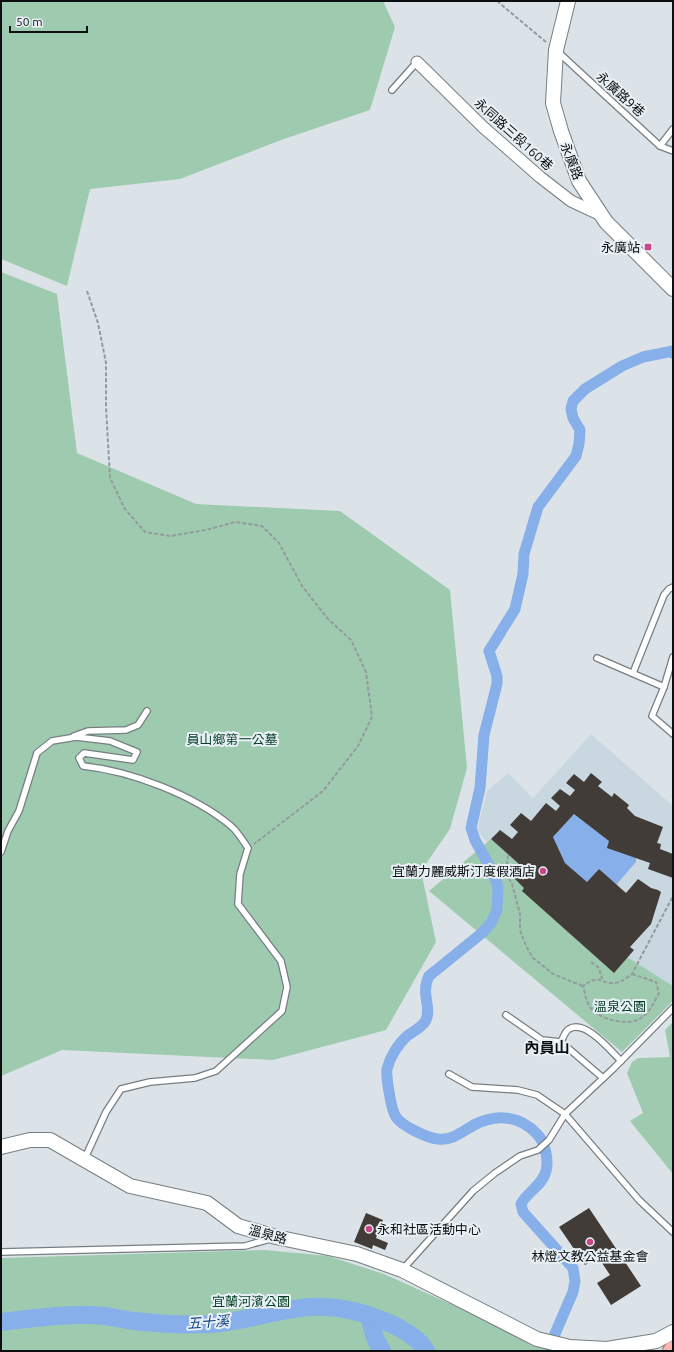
<svg xmlns="http://www.w3.org/2000/svg" width="674" height="1352" font-family="Ubuntu,'Noto Sans TC',sans-serif">
	<rect width="100%" height="100%" fill="#dce3e8"/>
	<polygon fill="#c9d7e1" points="591,734 673,806 673,986 627,957 614,973 506,873 500,858 477,830 487,791 508,773 533,798"/>
	<g fill="#9ecbaf">
		<polygon points="1,1 383,1 395,27 370,110 281,140 180,179 90,189 67,286 1,259"/>
		<polygon points="1,272 57,294 77,453 196,504 340,511 450,590 467,768 450,829 421,871 436,942 386,1030 273,1060 62,1050 1,1076"/>
		<polygon points="491,839 519,864 509,873 614,972 627,957 673,986 673,1001 622,1052 429,891"/>
		<polygon points="673,1022 673,1174 630,1121 643,1113 627,1073 632,1062 638,1058 670,1057 665,1030"/>
		<polygon points="265,1250 328,1256 384,1274 555,1351 1,1351 1,1258"/>
	</g>
	<polygon fill="#87afe9" points="574,814 636,858 636,862 616,885 599,869 587,882 565,863 553,837"/>
	<g fill="none" stroke-linecap="round" stroke-linejoin="round">
		<polyline stroke="#87afe9" stroke-width="3" points="666,352 673,358"/>
		<path stroke="#87afe9" stroke-width="11" d="M550,1351L554,1336L573,1292L575,1281L573,1268L523,1212L521,1204C527,1192 543,1185 546,1171C549,1160 545,1142 537,1134C520,1116 497,1113 474,1125C463,1131 452,1141 438,1139C427,1138 402,1126 396,1117C391,1110 386,1077 387,1069C390,1057 398,1044 407,1036C413,1031 422,1028 426,1020C432,1006 420,994 429,976L482,933L491,923L497,910L498,886L491,869L475,840L471,828L480,788L484,735L497,684V676L489,651L515,609L523,574L524,554L538,507L576,456L579,444L580,430L573,418L571,409L573,401L585,389L622,366L643,357L673,351"/>
		<g stroke="#87afe9" stroke-width="18">
			<polyline points="369,1316 375,1338 382,1351"/>
			<path d="M1,1322C35,1318 69,1313 104,1316C114,1317 124,1320 134,1321C159,1324 187,1325 212,1324C250,1321 288,1305 326,1307C354,1308 411,1325 426,1351"/>
		</g>
	</g>
	<g fill="#413c37">
		<polygon points="591,773 602,782 598,786 612,797 614,793 629,805 627,808 635,816 663,827 657,843 661,844 660,849 673,854 673,878 648,869 650,863 607,848 609,841 574,814 553,837 565,863 587,882 599,869 626,893 638,879 651,888 658,890 661,892 651,924 630,947 634,950 614,973 522,891 524,888 509,873 519,864 491,839 500,830 512,839 518,832 510,825 521,813 531,821 546,803 556,811 560,806 551,798 560,789 570,796 575,790 566,783 574,774 584,782"/>
		<polygon points="589,1208 641,1286 611,1305 597,1283 610,1275 598,1257 585,1265 559,1227"/>
		<polygon points="366,1213 383,1220 376,1238 388,1243 385,1250 373,1245 372,1249 354,1242"/>
	</g>
	<g fill="none" stroke-linecap="round" stroke-linejoin="round">
		<g stroke="#777e82" stroke-width="8">
			<g id="service">
				<polyline points="557,51 660,146 673,151"/>
				<polyline points="392,90 417,62"/>
				<polyline points="660,146 673,129"/>
				<polyline points="673,657 664,687 652,716 673,734"/>
				<polyline points="597,658 664,687"/>
				<polyline points="633,673 664,595 669,589 673,587"/>
				<polyline points="74,736 88,731 126,730 138,725 147,711"/>
				<path d="M1,852L8,831L19,811L37,753L52,741L76,737L110,741L137,752L133,760L84,753L79,758L83,766C131,771 194,795 231,826C238,832 243,841 248,848L240,874L238,904L281,961L287,987L282,1011L216,1071L195,1078L150,1082L121,1089L106,1112L85,1158"/>
				<polyline points="506,1015 542,1040 561,1042 603,1078"/>
				<path d="M561,1042C563,1038 565,1031 569,1029C585,1019 610,1050 621,1061"/>
				<polyline points="449,1074 472,1087 518,1090 537,1095 565,1114 639,1200 673,1232"/>
				<polyline points="1,1252 245,1246 270,1239"/>
				<polyline points="403,1269 473,1191 495,1173 520,1156 538,1150 549,1140 565,1114 614,1068 673,1008"/>
			</g>
		</g>
		<g stroke="#777e82" stroke-width="13">
			<polyline id="minor" points="417,62 483,127 540,177 571,201 601,215"/>
		</g>
		<g stroke="#777e82" stroke-width="16">
			<g id="tertiary">
				<polyline points="568,1 556,50 553,103 561,131 579,181 606,222 673,289"/>
				<polyline points="1,1147 30,1140 50,1140 130,1186 207,1203 238,1226 276,1237 357,1254 402,1270 537,1339 570,1347 607,1349 656,1341 673,1332"/>
			</g>
		</g>
		<g stroke="#a25c57" stroke-width="20">
			<polyline id="primary" points="672,1351 673,1350"/>
		</g>
		<g stroke="#949a9e" stroke-width="2" stroke-dasharray="4 2" stroke-linecap="butt">
			<polyline points="497,1 546,42"/>
			<polyline points="87,291 98,323 106,363 106,407 110,478 125,509 145,532 170,536 206,530 235,522 262,526 279,543 302,586 328,619 351,640 366,672 372,717 358,746 323,791 254,844"/>
			<polyline points="508,855 506,873 512,884 520,914 520,930 526,946 533,958 553,974 583,986"/>
			<polyline points="591,962 599,968 602,979"/>
			<path d="M632,974L656,982L659,993C654,1002 650,1012 641,1018C629,1027 597,1019 590,1007C586,1001 585,993 583,986C601,973 600,984 614,983C621,983 626,978 632,974L673,896"/>
		</g>
		<use href="#service" stroke="#fff" stroke-width="5.5"/>
		<use href="#minor" stroke="#fff" stroke-width="11"/>
		<use href="#tertiary" stroke="#fff" stroke-width="14"/>
		<use href="#primary" stroke="#f8b6b1" stroke-width="18"/>
	</g>
	<g fill="#cb4688" stroke="#e9f0f5" stroke-width="1.5">
		<rect x="644" y="243" width="8" height="8" rx="2"/>
		<circle cx="543" cy="871" r="4"/>
		<circle cx="369" cy="1229" r="4"/>
		<circle cx="590" cy="1242" r="4"/>
	</g>
	<g text-anchor="middle" dominant-baseline="central" stroke-width="4" stroke-linejoin="round" paint-order="stroke">
		<g font-size="13" fill="#0c0e10" stroke="#e9f0f5">
			<text transform="translate(621 94) rotate(42)">永廣路9巷</text>
			<text transform="translate(514 134) rotate(42)">永同路三段160巷</text>
			<text transform="translate(572 161) rotate(69)">永廣路</text>
			<text transform="translate(268 1234) rotate(15)">溫泉路</text>
		</g>
		<g font-size="13" fill="#0c0e10" stroke="#e9f0f5" text-anchor="end">
			<text x="640" y="247">永廣站</text>
			<text x="535" y="871">宜蘭力麗威斯汀度假酒店</text>
			<text x="377" y="1229" text-anchor="start">永和社區活動中心</text>
			<text x="590" y="1256" text-anchor="middle">林燈文教公益基金會</text>
		</g>
		<g font-size="13" fill="#043f24" stroke="#e9f0f5">
			<text x="232" y="739">員山鄉第一公墓</text>
			<text x="620" y="1006">溫泉公園</text>
			<text x="251" y="1301">宜蘭河濱公園</text>
		</g>
		<g font-size="14" font-style="italic" fill="#0e4084" stroke="#e9f0f5">
			<text transform="translate(208 1322) rotate(-4)">五十溪</text>
		</g>
		<g font-size="15" font-weight="bold" fill="#0c0e10" stroke="#e9f0f5">
			<text x="547" y="1047">內員山</text>
		</g>
	</g>
	<rect width="674" height="1352" fill="none" stroke="#0c0e10" stroke-width="4"/>
	<path d="M10 26v6h77v-6" fill="none" stroke="#0c0e10" stroke-width="2"/>
	<text x="16" y="26" font-size="12" fill="#0c0e10" stroke="#e9f0f5" stroke-width="3" paint-order="stroke">50 m</text>
</svg>
